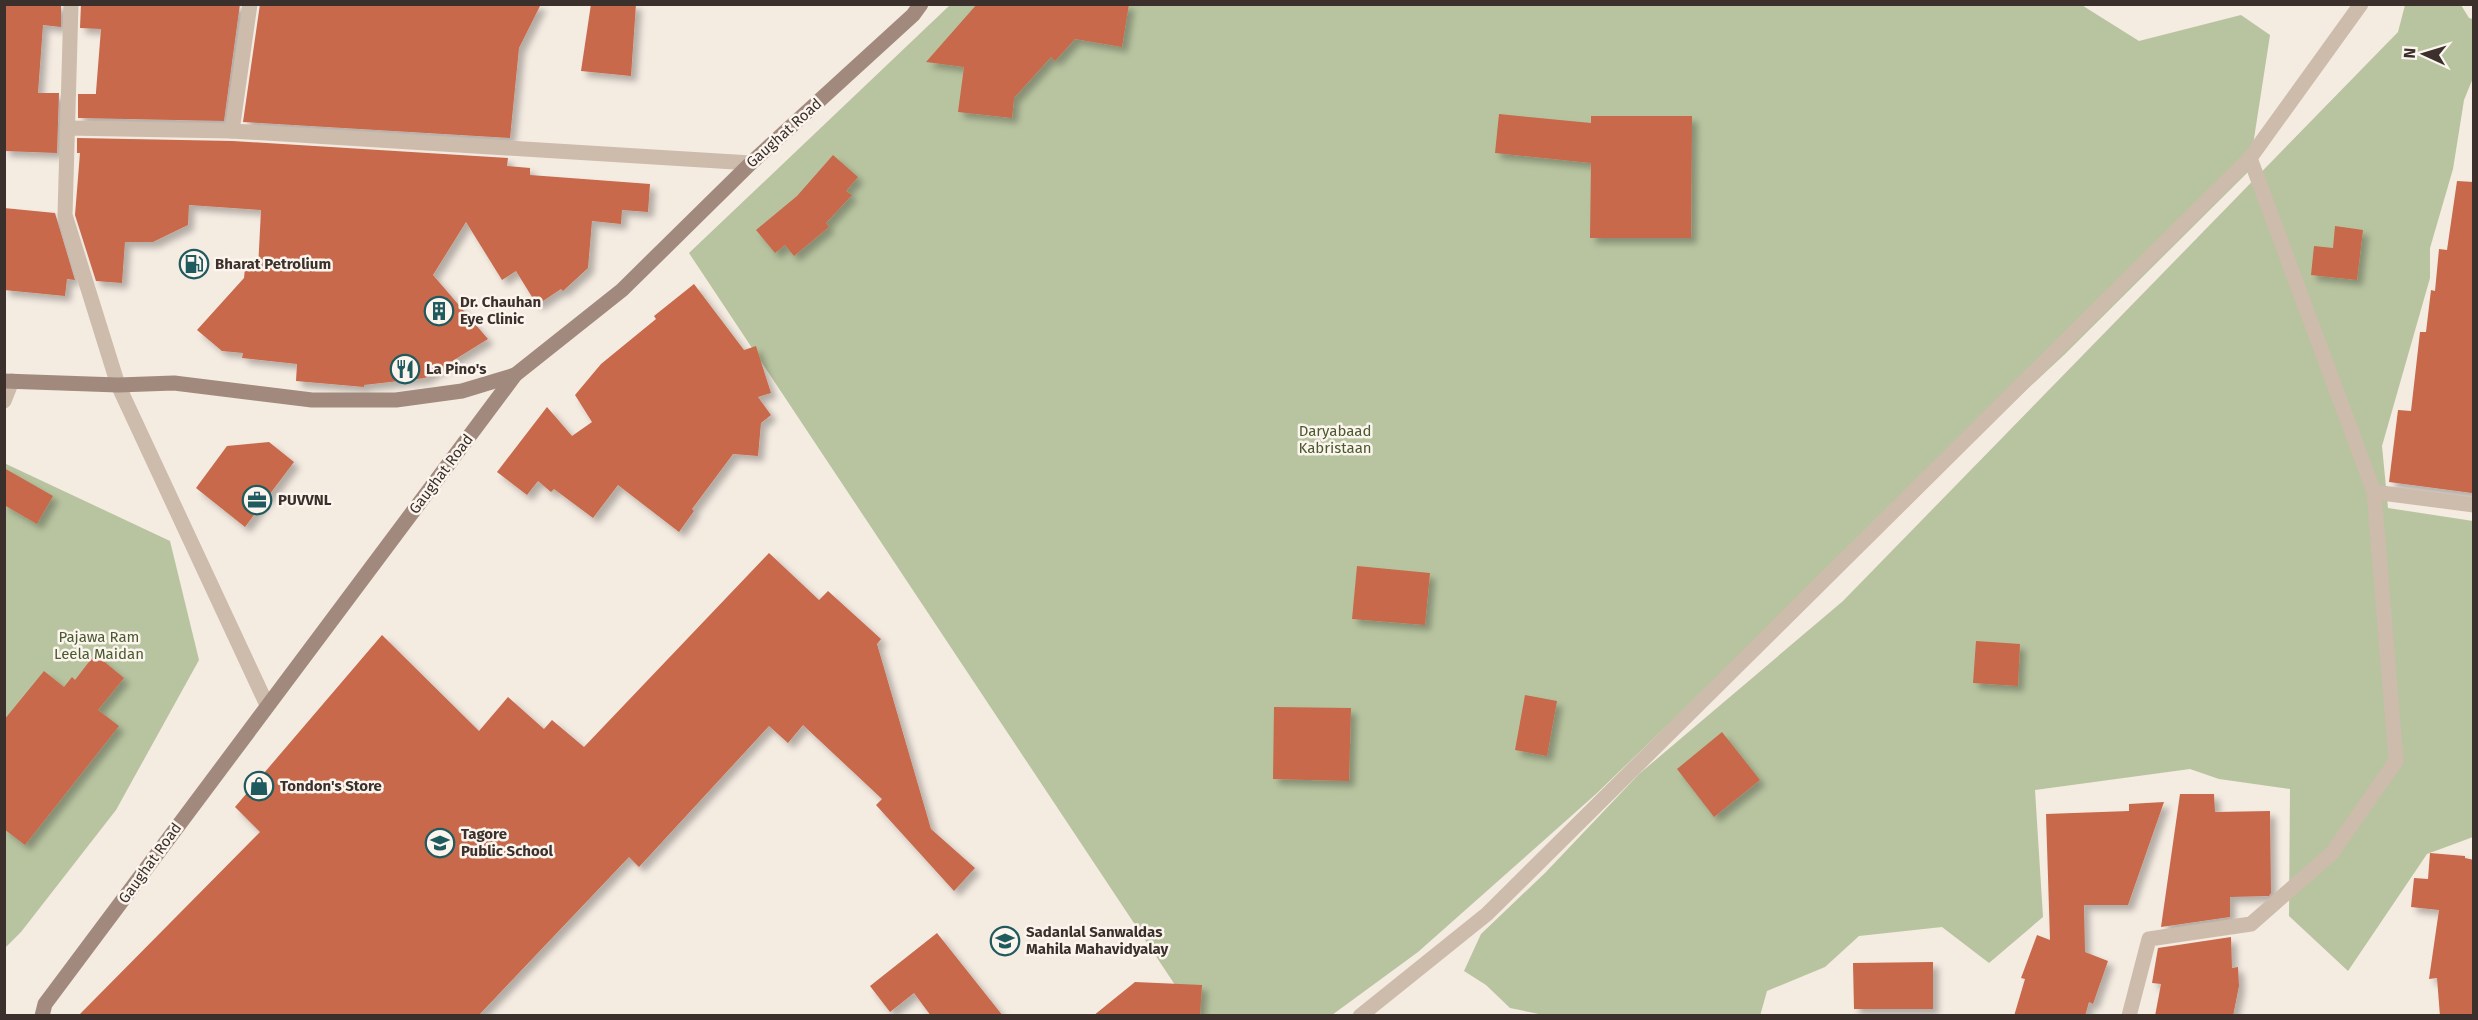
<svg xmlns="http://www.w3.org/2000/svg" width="2478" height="1020" font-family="'Fira Sans',sans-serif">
	<defs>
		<filter id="shadow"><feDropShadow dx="5.5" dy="5.5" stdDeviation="3" flood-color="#0004"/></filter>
	</defs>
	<rect width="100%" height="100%" fill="#f4ebe1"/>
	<g fill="#b8c4a0">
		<polygon points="2080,4 2139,41 2241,15 2270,35 2249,171 2064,355 1731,664 1596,794 1418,952 1332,1015 1195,1015 689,253 950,5"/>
		<polygon points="2405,5 2461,5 2469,18 2473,19 2473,78 2464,100 2453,169 2430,248 2430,278 2382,446 2388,508 2473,521 2473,837 2427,854 2348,971 2289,916 2290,789 2219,779 2190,769 2035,790 2043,917 1989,963 1942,927 1859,936 1825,967 1767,991 1760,1016 1544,1015 1510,1008 1486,985 1464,971 1481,934 1545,873 1639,774 1843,601 2398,32"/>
		<polygon points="4,463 170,541 199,660 116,810 21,932 5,948"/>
	</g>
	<g fill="#c8694b" filter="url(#shadow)">
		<polygon points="4,4 61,4 61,27 43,25 38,93 59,93 57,153 4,151"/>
		<polygon points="81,4 240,4 224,121 78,118 78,94 96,94 96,92 101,29 80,28"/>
		<polygon points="260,4 541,4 519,48 510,138 243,122"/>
		<polygon points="591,4 636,4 631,76 581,71"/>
		<polygon points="977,4 1129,4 1122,47 1075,39 1055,61 1051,57 1014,98 1012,118 958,112 964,67 926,62"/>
		<polygon points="1499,114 1591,123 1591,116 1692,116 1691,238 1590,238 1591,163 1495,153"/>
		<polygon points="77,138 232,141 508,158 507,166 530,168 530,175 650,184 648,212 622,210 621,224 592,221 588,268 563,291 561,289 537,305 516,271 502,280 466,222 433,275 488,339 425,378 364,385 364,387 296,381 297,364 242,358 243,353 222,351 197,330 244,278 245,268 258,269 261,210 189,205 188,225 153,242 125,242 122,283 96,281 75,215 80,153 77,153"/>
		<polygon points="833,155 858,177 846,191 852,195 826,223 829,227 794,256 785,245 775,253 756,230 797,196"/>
		<polygon points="2457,181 2474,182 2474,477 2472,493 2389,482 2398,410 2411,411 2420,332 2426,332 2431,290 2435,291 2439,249 2447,250"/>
		<polygon points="4,208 55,213 75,280 67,279 65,296 4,290"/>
		<polygon points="2335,226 2363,230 2357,280 2311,275 2314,246 2333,248"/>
		<polygon points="694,284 744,350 756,346 771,393 758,397 771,415 761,423 758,456 733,454 692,509 694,511 679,532 618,485 593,518 554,489 551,492 538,481 527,495 497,472 547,407 572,436 592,422 575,395 601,364 656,319 654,316"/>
		<polygon points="269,442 294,462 245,527 196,488 227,446"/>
		<polygon points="4,468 53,496 37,524 4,505"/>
		<polygon points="769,553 819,600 828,591 881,639 877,644 931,829 975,868 954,891 876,805 882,799 803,725 788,743 769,726 639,867 629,857 478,1016 78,1016 260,832 235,807 382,635 479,731 508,697 544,729 552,720 584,747"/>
		<polygon points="1357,566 1430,573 1425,625 1352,619"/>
		<polygon points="1976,641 2020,644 2018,686 1973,683"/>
		<polygon points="95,654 124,678 98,710 119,726 25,845 4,829 4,720 44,671 64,687 72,677 75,680"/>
		<polygon points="1525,695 1557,701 1547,756 1515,750"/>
		<polygon points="1274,707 1351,708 1349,781 1273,779"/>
		<polygon points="1722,732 1760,780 1714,817 1677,769"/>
		<polygon points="2180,794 2214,794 2215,812 2270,811 2271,893 2269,896 2230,897 2230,917 2161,927"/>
		<polygon points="2164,802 2128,905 2084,905 2085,952 2108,961 2093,1004 2089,1002 2085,1016 2014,1016 2025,979 2021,978 2037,935 2050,940 2046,814 2129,811 2129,804"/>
		<polygon points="2430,853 2465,856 2465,858 2474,860 2474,1016 2440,1016 2437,978 2429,979 2439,910 2411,907 2414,878 2428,879"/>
		<polygon points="937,933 1003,1016 931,1016 914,993 890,1012 870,986"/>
		<polygon points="2231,937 2232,968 2238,967 2239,986 2233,1016 2155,1016 2161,984 2152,983 2158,948"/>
		<polygon points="1933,962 1933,1009 1854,1009 1853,963"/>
		<polygon points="1135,982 1202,985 1200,1016 1093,1016"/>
	</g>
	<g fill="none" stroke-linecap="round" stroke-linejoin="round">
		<g stroke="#cdbbac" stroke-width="15">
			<polyline points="71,4 65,215 118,385 267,705"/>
			<polyline points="67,128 232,131 751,163"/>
			<polyline points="232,131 250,4"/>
			<polyline points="4,401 12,381"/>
			<polyline points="2374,492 2474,505"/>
			<polyline points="1360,1016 1487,914 2250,158 2361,4"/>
			<polyline points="2129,1016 2149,939 2251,924 2332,853 2396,761 2374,492 2250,158"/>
		</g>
		<g stroke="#a18a7d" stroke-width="15">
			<polyline points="4,381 118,385 174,383 312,400 396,400 462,391 515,375"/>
			<polyline points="42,1016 45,1004 515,375 622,290 751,163 913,15 921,4"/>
		</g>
	</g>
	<defs>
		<g id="fuel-ring" transform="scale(1.5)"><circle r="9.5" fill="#fbf5ee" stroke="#1f5a5e" stroke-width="1.5"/><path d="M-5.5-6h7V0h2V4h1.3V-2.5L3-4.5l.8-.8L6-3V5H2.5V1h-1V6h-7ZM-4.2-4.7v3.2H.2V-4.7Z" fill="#1f5a5e"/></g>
		<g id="building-ring" transform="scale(1.5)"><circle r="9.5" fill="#fbf5ee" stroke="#1f5a5e" stroke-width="1.5"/><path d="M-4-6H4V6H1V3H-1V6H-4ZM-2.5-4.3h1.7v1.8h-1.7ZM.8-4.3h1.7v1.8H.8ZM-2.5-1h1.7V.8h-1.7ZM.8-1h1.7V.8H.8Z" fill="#1f5a5e"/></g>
		<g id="restaurant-ring" transform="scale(1.5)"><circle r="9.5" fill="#fbf5ee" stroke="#1f5a5e" stroke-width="1.5"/><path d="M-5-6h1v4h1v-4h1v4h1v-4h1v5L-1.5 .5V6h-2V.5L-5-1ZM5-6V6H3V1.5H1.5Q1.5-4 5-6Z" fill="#1f5a5e"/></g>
		<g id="office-ring" transform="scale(1.5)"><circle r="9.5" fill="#fbf5ee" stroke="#1f5a5e" stroke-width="1.5"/><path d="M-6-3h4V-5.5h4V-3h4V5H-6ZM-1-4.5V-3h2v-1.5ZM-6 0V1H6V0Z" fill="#1f5a5e"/></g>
		<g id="shop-ring" transform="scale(1.5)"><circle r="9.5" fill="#fbf5ee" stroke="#1f5a5e" stroke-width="1.5"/><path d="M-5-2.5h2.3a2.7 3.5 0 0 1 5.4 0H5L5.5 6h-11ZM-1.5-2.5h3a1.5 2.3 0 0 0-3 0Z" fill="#1f5a5e"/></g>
		<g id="school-ring" transform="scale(1.5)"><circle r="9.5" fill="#fbf5ee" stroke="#1f5a5e" stroke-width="1.5"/><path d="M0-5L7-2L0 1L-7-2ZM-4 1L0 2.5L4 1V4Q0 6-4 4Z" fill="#1f5a5e"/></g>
		<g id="university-ring" transform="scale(1.5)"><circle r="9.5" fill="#fbf5ee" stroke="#1f5a5e" stroke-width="1.5"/><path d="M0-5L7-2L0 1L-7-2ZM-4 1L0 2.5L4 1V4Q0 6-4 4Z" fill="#1f5a5e"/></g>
	</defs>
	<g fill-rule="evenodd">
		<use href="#fuel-ring" x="194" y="264"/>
		<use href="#building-ring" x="439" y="311"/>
		<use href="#restaurant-ring" x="405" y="369"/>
		<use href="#office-ring" x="257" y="500"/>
		<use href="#shop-ring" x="259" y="786"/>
		<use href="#school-ring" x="440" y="843"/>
		<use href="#university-ring" x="1005" y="941"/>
	</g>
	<g text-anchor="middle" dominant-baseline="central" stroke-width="5" stroke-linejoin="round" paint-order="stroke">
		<g font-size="15" fill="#3b302b" stroke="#fbf5ee">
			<text transform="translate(784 133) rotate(-42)">Gaughat Road</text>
			<text transform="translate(441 474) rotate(-53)">Gaughat Road</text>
			<text transform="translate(150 863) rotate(-54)">Gaughat Road</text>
		</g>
		<g font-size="15" font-weight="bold" fill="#3b302b" stroke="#fbf5ee" text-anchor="start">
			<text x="215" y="264">Bharat Petrolium</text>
			<text x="460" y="302">Dr. Chauhan<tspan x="460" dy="17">Eye Clinic</tspan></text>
			<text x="426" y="369">La Pino's</text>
			<text x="278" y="500">PUVVNL</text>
			<text x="280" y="786">Tondon's Store</text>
			<text x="461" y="834">Tagore<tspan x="461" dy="17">Public School</tspan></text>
			<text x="1026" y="932">Sadanlal Sanwaldas<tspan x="1026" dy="17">Mahila Mahavidyalay</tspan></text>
		</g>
		<g font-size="15" fill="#4a5a2e" stroke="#fbf5ee">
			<text x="1335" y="431">Daryabaad<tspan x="1335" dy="17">Kabristaan</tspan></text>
			<text x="99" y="637">Pajawa Ram<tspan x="99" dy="17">Leela Maidan</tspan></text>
		</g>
	</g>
	<rect width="2478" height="1020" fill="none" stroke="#3b302b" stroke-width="12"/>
	<g transform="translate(2424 54) rotate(274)" stroke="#fbf5ee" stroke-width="4.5" paint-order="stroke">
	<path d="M0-4.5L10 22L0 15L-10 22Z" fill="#3b302b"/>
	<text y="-9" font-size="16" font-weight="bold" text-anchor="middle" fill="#3b302b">N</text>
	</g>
</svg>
